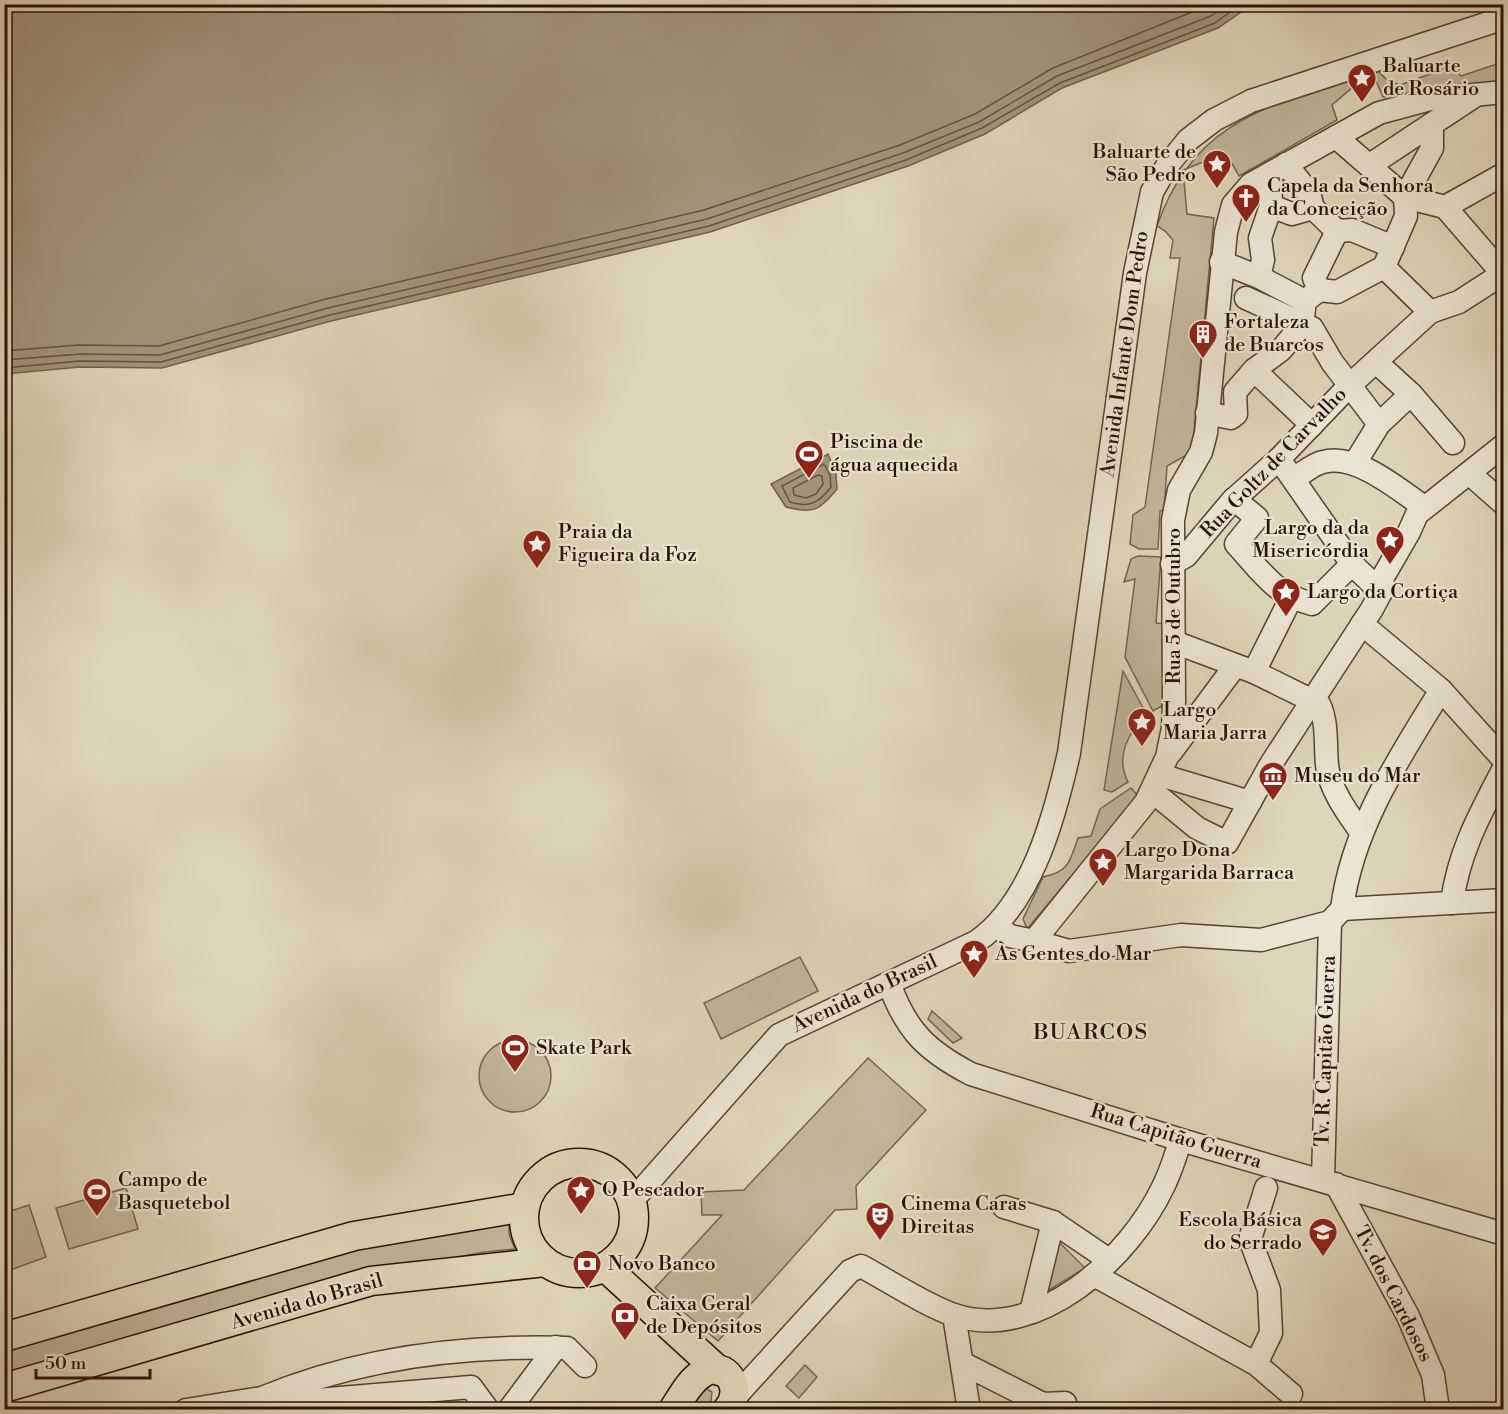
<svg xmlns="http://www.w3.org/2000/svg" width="1508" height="1414" font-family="'Libre Bodoni',serif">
	<rect width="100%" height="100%" fill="#dfd6b9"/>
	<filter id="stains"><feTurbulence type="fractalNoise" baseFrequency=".00333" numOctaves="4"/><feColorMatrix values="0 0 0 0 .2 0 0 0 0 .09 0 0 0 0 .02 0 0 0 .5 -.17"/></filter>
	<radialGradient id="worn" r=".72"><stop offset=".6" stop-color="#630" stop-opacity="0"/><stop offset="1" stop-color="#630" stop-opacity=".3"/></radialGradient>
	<g fill="#c0b59a" stroke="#75634f" stroke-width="1.5">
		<path d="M1503,62V82L1383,97L1376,81L1353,87L1332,105L1337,120L1239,176L1226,153L1183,170L1187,214L1214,218L1192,452L1167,466L1164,510L1160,511L1158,549H1139L1130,544L1133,515L1145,507L1180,258H1170L1173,240L1165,231L1157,226C1195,115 1278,104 1377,70L1388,81L1400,85L1452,66L1461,76Z"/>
		<polygon points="1138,556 1161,557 1156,623 1165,624 1162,706 1153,711 1125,657 1135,579 1124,582 1131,559"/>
		<path d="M1123,671L1147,715C1128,732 1115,757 1128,782L1112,792L1104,790Z"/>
		<path d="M1131,788L1138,796L1028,928L1026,926L1023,919L1043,877C1069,872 1070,861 1078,838L1091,836L1100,809Z"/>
		<polygon points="800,957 818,991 721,1039 704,1003"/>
		<polygon points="932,1011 962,1038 953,1043 928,1019"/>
		<circle cx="515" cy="1076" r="36"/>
		<polygon points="868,1058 926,1110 856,1186 857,1209 835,1210 718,1341 655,1288 722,1215 702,1215 701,1192 744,1190"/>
		<polygon points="126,1188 138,1229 69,1249 56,1208"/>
		<polygon points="29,1205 46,1257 5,1272 5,1213"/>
		<polygon points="509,1220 509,1234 515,1249 484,1252 333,1282 5,1379 5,1348 312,1259"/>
		<polygon points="1055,1238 1085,1268 1039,1296"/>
		<polygon points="805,1365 817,1377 799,1398 786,1386"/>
		<polygon points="707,1389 712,1392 711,1401 704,1409 692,1409 691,1405 702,1390"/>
	</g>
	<g fill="#a1937b" stroke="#715f4b" stroke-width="1.5">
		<polygon points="5,4 1251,4 1251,5 1218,28 1062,88 985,134 908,166 710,232 331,321 162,368 80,367 5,374"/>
		<path d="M828,454L836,474L837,489C819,511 813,514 786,507L771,484Z"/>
	</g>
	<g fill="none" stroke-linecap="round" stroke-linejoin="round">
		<g stroke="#665240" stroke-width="1.5">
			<polyline points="4,351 79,345 159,346 326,299 704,210 900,145 975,114 1053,68 1212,4"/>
			<polyline points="4,360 80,354 160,355 328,308 707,219 903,153 979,122 1057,76 1211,16 1228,4"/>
			<polyline points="4,368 80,361 161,362 330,315 709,226 906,160 982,128 1060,83 1215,23 1241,4"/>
			<path d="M824,464L830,475L831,487C819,503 809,508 790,502L782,486Z"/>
			<polygon points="818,475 822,476 823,484 816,494 806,498 794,495 793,488"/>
		</g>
		<g stroke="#574231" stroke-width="25">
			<g id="minor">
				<polyline points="1336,137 1405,197 1432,148 1432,124 1473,97"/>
				<polyline points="1286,164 1309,193 1313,208 1337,231"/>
				<polyline points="1370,165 1432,124"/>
				<polyline points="1271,206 1292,214 1313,208"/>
				<polyline points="1445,207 1503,274"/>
				<polyline points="1445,207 1504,174"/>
				<polyline points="1337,231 1352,230 1393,247"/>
				<polyline points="1221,262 1259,277 1305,301"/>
				<polyline points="1384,267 1430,312"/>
				<polyline points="1259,277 1263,260 1260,238 1271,206 1270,174"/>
				<polyline points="1319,290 1314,278 1337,231"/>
				<polyline points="1246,298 1312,328 1332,362 1379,424"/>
				<polyline points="1302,325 1305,301 1319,290 1337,292 1384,267 1406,216 1405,197 1445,207"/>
				<polyline points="1376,362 1411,394 1453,443"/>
				<polyline points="1254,370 1312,425"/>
				<polyline points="1207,413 1231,418 1236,414 1235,392 1254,370 1281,350 1302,325"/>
				<polyline points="1279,459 1352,564 1381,592"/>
				<polyline points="1355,463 1379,424 1411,394"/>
				<polyline points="1470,474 1504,504"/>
				<path d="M1295,478C1303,473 1313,464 1323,462C1356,453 1398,489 1424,507"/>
				<path d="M1234,499L1257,518L1236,544C1262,572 1274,594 1312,604L1352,564"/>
				<polyline points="1172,564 1186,556 1232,501 1279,459 1351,384 1430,312 1459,302 1504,273"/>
				<polyline points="1362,624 1441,690 1504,760"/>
				<path d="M1174,642L1254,672L1319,704C1328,723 1325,745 1327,765C1329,788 1348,814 1361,832"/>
				<polyline points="1254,672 1291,598"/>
				<polyline points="1171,752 1235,666"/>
				<polyline points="1160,775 1250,802"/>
				<polyline points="1152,791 1197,828 1227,843 1271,764 1372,609 1381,592 1383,577 1409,532 1417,514 1504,445"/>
				<path d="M1452,903C1458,853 1481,812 1504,768"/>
				<path d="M1342,909C1352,828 1399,758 1441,690"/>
				<polyline points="1342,909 1504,900"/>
				<polyline points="996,926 1010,936 1034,941 1146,802 1167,757 1173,728 1174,701 1173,520 1179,490 1201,452 1206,433 1226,232 1233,205 1251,184 1379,113 1431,99 1504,92"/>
				<polyline points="1034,941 1069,951 1181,935 1261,940 1330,922 1342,909"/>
				<path d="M889,983C906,1031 927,1051 971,1074L1181,1140L1504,1234"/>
				<polyline points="1323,1180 1330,922"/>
				<polyline points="1336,1184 1408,1316 1433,1375 1438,1410"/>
				<path d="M632,1201L779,1035L976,942C1032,904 1055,815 1069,753L1135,273L1152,192L1167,166L1188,140L1214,120L1251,101L1504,18"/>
				<polyline points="1004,1207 1053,1222 1109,1260"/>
				<polyline points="1094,1275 1256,1364 1291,1394"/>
				<polyline points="1031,1312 1053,1222"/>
				<polyline points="954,1315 969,1410"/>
				<polyline points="962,1363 1043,1404 1065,1403"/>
				<polyline points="1256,1364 1271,1333 1269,1290 1250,1239 1266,1188"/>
				<path d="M735,1397L850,1271L861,1266C889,1281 925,1305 954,1315C1038,1343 1130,1257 1163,1187C1171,1172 1175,1156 1181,1140"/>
				<path d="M262,1398C358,1358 463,1345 567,1348L585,1366"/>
				<polyline points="186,1410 262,1398 305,1401 471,1387 488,1410"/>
				<polyline points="509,1410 556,1347"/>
			</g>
		</g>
		<g stroke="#2a1104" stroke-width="31">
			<g id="major">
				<circle cx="579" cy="1218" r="55"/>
				<polyline points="605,1267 719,1371"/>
				<polyline points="4,1337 354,1236 525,1207"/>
				<polyline points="4,1388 371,1281 545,1262"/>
				<path d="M673,1410C681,1398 690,1380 703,1373C725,1358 746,1389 727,1410"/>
			</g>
		</g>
		<use href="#minor" stroke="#eae4d2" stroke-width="22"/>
		<use href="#major" stroke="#dfd6b9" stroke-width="28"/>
	</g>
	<defs>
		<g id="sight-pin" transform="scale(1.5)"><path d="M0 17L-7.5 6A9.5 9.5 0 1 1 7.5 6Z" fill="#8f2418" stroke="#eae4d2"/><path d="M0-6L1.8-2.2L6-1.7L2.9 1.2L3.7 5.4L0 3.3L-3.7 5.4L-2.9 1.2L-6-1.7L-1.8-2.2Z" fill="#fff"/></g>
		<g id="church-pin" transform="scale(1.5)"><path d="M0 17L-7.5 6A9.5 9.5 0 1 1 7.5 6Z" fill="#8f2418" stroke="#eae4d2"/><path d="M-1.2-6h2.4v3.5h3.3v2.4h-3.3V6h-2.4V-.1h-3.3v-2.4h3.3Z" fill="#fff"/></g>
		<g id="building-pin" transform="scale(1.5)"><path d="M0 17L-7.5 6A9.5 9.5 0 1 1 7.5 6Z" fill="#8f2418" stroke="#eae4d2"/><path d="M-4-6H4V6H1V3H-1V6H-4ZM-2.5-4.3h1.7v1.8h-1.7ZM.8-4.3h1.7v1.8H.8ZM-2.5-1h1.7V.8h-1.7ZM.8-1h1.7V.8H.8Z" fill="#fff"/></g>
		<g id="stadium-pin" transform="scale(1.5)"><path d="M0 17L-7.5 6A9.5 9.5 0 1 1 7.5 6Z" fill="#8f2418" stroke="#eae4d2"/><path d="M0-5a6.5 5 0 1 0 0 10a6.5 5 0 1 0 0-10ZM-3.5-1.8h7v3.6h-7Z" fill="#fff"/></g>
		<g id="museum-pin" transform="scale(1.5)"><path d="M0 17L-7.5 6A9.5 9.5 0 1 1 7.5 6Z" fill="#8f2418" stroke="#eae4d2"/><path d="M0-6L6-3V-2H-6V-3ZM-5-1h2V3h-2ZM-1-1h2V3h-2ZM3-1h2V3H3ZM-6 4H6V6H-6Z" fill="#fff"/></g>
		<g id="theatre-pin" transform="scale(1.5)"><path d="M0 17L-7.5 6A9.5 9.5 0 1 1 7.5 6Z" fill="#8f2418" stroke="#eae4d2"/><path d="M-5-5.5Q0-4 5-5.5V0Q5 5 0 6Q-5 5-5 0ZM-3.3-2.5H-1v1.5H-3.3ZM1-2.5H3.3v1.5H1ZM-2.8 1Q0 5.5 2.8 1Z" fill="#fff"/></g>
		<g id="school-pin" transform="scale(1.5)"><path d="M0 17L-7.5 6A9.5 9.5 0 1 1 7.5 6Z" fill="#8f2418" stroke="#eae4d2"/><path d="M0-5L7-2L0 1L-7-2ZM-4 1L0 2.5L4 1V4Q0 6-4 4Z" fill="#fff"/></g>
		<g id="bank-pin" transform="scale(1.5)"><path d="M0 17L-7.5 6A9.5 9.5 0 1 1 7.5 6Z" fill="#8f2418" stroke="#eae4d2"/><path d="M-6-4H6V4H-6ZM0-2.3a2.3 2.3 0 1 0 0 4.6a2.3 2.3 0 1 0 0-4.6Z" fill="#fff"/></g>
	</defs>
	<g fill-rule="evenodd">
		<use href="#sight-pin" x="1362" y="78"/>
		<use href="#sight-pin" x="1217" y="164"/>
		<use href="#church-pin" x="1246" y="198"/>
		<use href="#building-pin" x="1203" y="334"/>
		<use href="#stadium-pin" x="809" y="454"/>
		<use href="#sight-pin" x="1390" y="540"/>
		<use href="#sight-pin" x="537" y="544"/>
		<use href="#sight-pin" x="1286" y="592"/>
		<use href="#sight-pin" x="1142" y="722"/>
		<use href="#museum-pin" x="1273" y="776"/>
		<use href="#sight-pin" x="1103" y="862"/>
		<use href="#sight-pin" x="974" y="954"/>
		<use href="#stadium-pin" x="515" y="1048"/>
		<use href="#sight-pin" x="581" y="1190"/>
		<use href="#stadium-pin" x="97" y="1192"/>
		<use href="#theatre-pin" x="880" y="1216"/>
		<use href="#school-pin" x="1323" y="1232"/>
		<use href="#bank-pin" x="587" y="1264"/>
		<use href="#bank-pin" x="625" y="1316"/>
	</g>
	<g text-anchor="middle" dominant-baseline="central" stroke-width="4.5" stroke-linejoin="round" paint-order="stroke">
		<g font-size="20" fill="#2a1104" stroke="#eae4d2" text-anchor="start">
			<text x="1383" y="66">Baluarte<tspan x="1383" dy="23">de Rosário</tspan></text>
			<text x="1196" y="152" text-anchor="end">Baluarte de<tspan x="1196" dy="23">São Pedro</tspan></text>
			<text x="1267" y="186">Capela da Senhora<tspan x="1267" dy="23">da Conceição</tspan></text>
			<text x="1224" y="322">Fortaleza<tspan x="1224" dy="23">de Buarcos</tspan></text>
			<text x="830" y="442">Piscina de<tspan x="830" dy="23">água aquecida</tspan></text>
			<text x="1369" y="528" text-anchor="end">Largo da da<tspan x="1369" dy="23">Misericórdia</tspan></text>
			<text x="558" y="532">Praia da<tspan x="558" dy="23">Figueira da Foz</tspan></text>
			<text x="1307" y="592">Largo da Cortiça</text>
			<text x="1163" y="710">Largo<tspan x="1163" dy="23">Maria Jarra</tspan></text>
			<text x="1294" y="776">Museu do Mar</text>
			<text x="1124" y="850">Largo Dona<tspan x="1124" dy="23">Margarida Barraca</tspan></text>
			<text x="995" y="954">Às Gentes do Mar</text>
			<text x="536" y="1048">Skate Park</text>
			<text x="118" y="1180">Campo de<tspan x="118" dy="23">Basquetebol</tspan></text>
			<text x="602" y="1190">O Pescador</text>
			<text x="901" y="1204">Cinema Caras<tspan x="901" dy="23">Direitas</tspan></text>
			<text x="1302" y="1220" text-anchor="end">Escola Básica<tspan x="1302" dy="23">do Serrado</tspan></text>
			<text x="608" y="1264">Novo Banco</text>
			<text x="646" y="1304">Caixa Geral<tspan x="646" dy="23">de Depósitos</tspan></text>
		</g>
		<g font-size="20" fill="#2a1104" stroke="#eae4d2">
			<text transform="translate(1125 354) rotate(-82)">Avenida Infante Dom Pedro</text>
			<text transform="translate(1274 463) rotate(-46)">Rua Goltz de Carvalho</text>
			<text transform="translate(1174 606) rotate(-90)">Rua 5 de Outubro</text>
			<text transform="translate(865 994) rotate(-25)">Avenida do Brasil</text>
			<text transform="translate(1326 1051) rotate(-88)">Tv. R. Capitão Guerra</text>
			<text transform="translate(1176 1137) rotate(17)">Rua Capitão Guerra</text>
			<text transform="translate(1393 1294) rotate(63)">Tv. dos Cardosos</text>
			<text transform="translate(307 1302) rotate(-16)">Avenida do Brasil</text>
		</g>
		<g font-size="22" letter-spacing="1.5" fill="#2a1104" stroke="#eae4d2">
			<text x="1091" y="1032">BUARCOS</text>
		</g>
	</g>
	<rect width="1508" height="1414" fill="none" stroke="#dfd6b9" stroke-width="24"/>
	<rect x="6" y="6" width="1496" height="1402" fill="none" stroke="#2a1104" stroke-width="3"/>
	<rect x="12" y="12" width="1484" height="1390" fill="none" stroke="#2a1104" stroke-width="1.5"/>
	<path d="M36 1369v9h114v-9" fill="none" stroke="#2a1104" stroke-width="3"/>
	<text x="45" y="1369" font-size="18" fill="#2a1104" stroke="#eae4d2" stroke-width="4.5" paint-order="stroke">50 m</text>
	<rect width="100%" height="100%" filter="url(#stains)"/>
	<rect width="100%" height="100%" fill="url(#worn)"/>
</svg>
